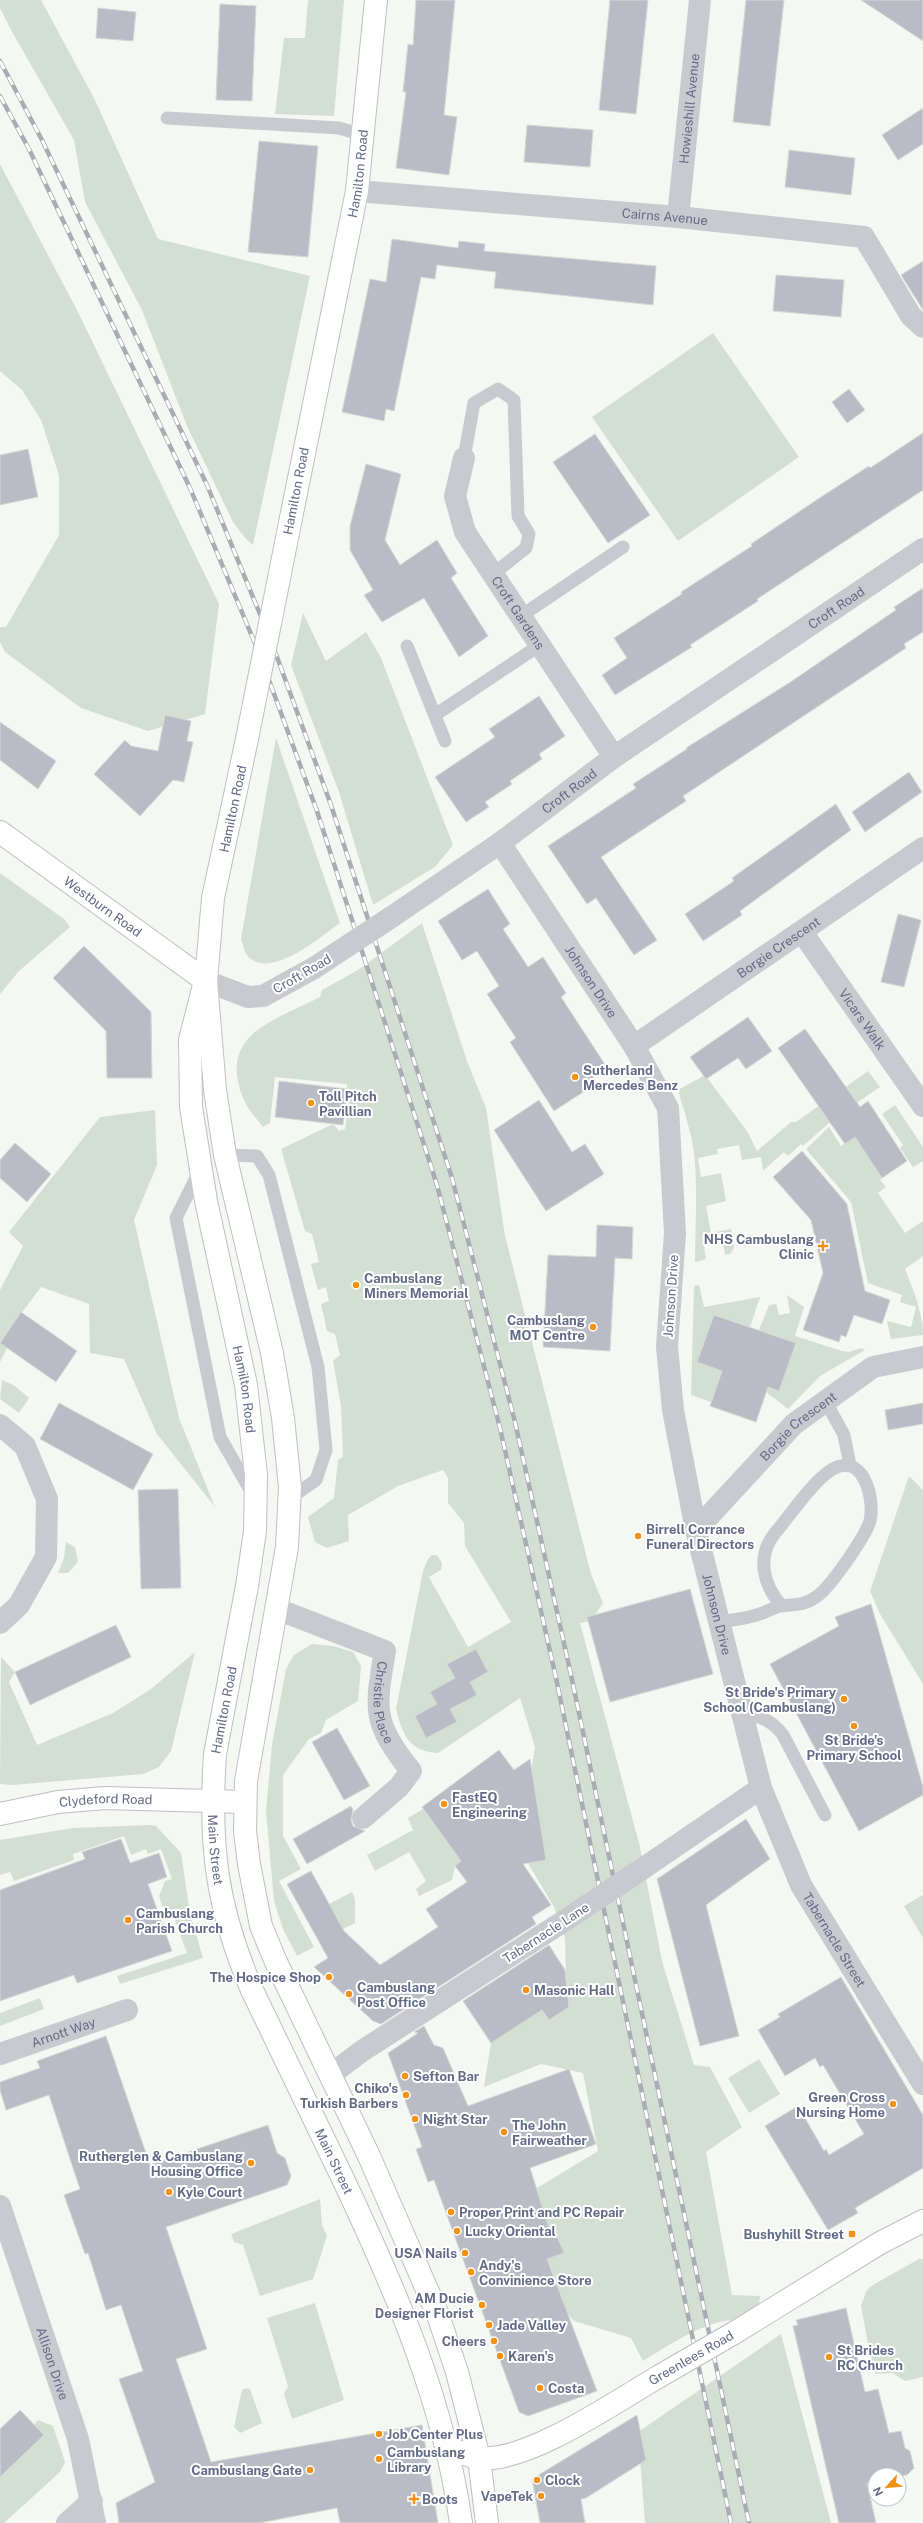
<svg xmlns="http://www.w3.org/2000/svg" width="923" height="2523" font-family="'Public Sans',sans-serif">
	<rect width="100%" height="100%" fill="#f5f7f3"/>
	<g fill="#d4dfd3">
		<polygon points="0,0 41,0 94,98 158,239 310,276 253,545 245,538 233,522 187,426 142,310 85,202 74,140 11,30 0,8"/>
		<polygon points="308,0 344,0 334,116 275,114 284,38 305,38"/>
		<polygon points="0,164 78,312 219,604 205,714 148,731 81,708 5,652 0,642 0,627 6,627 59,535 59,475 41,420 22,390 0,371"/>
		<polygon points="713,333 799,457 678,541 592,417"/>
		<polygon points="303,613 326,661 366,632 381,658 453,845 435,867 373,905 339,792 291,665"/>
		<path d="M276,738L340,923C320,937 268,983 246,954C244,950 243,944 241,939Z"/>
		<polygon points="0,873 64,919 70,927 19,971 0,994"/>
		<path d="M422,923L467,1061L486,1108L505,1236L591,1574L603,1603L591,1621L580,1623L640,1847L662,1961L694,2065L710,2067L742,2127L706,2152L732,2295L760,2296L758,2311L745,2320C709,2317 673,2343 643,2361L631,2338L574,2321L534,2277L503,2205L542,2185L598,2151L583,2073L541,2064L484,2087L491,2043L542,2010L549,2020L569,2007L566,1976L565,1938L554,1907L519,1848L535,1747L520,1698L438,1753C409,1751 403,1736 396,1709L423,1571L428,1559L432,1555H437L442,1563L441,1570L429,1577L468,1647L511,1622L465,1546L464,1523L448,1503V1478L443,1470L398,1486L348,1515L349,1541L327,1548L315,1542L308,1517L334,1498L338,1460L343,1457L341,1406L333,1361L340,1355L335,1334L327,1331L321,1304L329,1301L326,1287L318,1290L311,1264L319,1262L312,1234L305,1231L281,1149L333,1124L339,1131L345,1129L350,1099L346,1082V1084L275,1077L270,1123L263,1127C257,1119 248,1110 244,1100C216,1034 274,1021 320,997L322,990L358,970Z"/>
		<path d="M868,1071L880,1087L837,1116L803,1146L801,1144L788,1156L784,1152L763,1171L761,1157L742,1160L739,1145L717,1149L718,1154L698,1158L701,1177L721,1173L726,1201L706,1206L711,1233L731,1229L734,1248L730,1254L725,1255L722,1236L703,1240L706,1259L695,1262C695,1226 698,1189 694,1153C691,1131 684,1111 678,1090L705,1075L747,1131L757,1151L791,1122H796Z"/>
		<polygon points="895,1105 923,1147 923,1161 913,1167 900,1148 903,1145 882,1114"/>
		<polygon points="155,1110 157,1165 134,1220 179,1418 215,1507 157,1434 124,1359 90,1353 89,1304 41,1287 0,1342 7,1348 0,1362 0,1290 23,1246 9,1232 100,1117"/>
		<path d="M829,1127L841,1146L855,1137L882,1178L880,1180L886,1187L878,1193L905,1233L923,1221V1256L905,1269C913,1290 923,1312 923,1335L891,1339L887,1321L911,1327L916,1307L900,1302L902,1295L868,1283L851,1202L806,1149Z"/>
		<polygon points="699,1285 704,1307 760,1297 750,1327 714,1315 698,1362 722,1371 711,1402 691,1395 694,1286"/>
		<polygon points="787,1295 804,1307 795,1336 842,1351 849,1352 861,1348 865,1350 820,1376 788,1409 766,1392 759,1330 769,1305 776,1304 779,1315 790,1313"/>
		<polygon points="2,1380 15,1386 29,1398 19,1413 0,1399"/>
		<polygon points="909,1476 923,1490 923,1684 880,1614 870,1591"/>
		<polygon points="66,1542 75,1547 78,1562 68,1573 58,1573 64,1558"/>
		<polygon points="312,1644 333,1646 353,1652 361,1666 358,1701 326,1720 321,1733 309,1739 283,1775 283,1836 301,1869 279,1881 314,1947 297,1956 283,1929 274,1901 266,1811 272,1745 286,1669 294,1655"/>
		<polygon points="195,1652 171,1751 159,1767 143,1774 13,1785 0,1784 1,1657 15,1672 9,1682 37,1745 113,1713 151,1689"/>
		<polygon points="423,1809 461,1861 455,1866 452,1880 419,1896 416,1889 426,1881 409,1852 375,1871 367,1855 413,1830 408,1818"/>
		<polygon points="151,1825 156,1826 181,1853 190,1914 203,1958 120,1984 117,1976 187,1953 174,1918 167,1920 159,1896 165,1881 172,1879 161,1849 148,1854 146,1849 131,1855 124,1836 73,1854 74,1860 14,1881 10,1872 0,1875 0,1840 73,1828"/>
		<polygon points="352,1892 355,1899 355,1923 343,1929 329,1904"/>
		<polygon points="923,1895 923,1938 904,1906"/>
		<polygon points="40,1998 44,2009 0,2026 0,2013"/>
		<polygon points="759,2059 780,2094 749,2113 728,2078"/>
		<polygon points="320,2199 322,2225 327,2236 313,2279 260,2296 243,2245 234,2242 231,2234"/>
		<polygon points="919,2259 923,2259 923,2377 905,2381 892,2373 876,2374 873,2370 861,2306 866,2292 871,2286"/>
		<polygon points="315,2303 344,2400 292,2419 284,2394 288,2386 267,2318"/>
		<polygon points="781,2334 831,2523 645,2523 638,2432"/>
		<polygon points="246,2388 250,2389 262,2423 240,2433 234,2427 242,2390"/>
		<polygon points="38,2420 53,2426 65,2462 60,2472 4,2523 0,2523 0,2477 44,2435 34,2425"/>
	</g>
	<g fill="#b9bcc4" stroke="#d7d8d5">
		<polygon points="416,0 455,0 444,115 457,117 449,175 396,168 406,92 403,92 408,44 413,45"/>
		<polygon points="610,0 648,0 636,114 599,110"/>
		<polygon points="746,0 784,0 770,126 733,122"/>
		<polygon points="861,0 923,0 923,41"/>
		<polygon points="220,4 256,6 252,101 216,100"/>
		<polygon points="98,8 136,12 133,41 96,38"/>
		<polygon points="923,108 923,144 898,160 882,135"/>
		<polygon points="527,125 593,130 590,167 524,162"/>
		<polygon points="259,141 318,146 308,257 248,252"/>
		<polygon points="789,150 855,158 851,195 785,187"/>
		<polygon points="392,239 458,248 459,241 485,244 484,251 656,266 653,305 494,288 496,272 437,265 435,279 421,277 394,411 386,409 384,421 342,412 370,279 386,282"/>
		<polygon points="923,261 923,310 901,275"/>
		<polygon points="776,275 844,280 841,317 773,311"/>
		<polygon points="849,389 865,410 847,423 832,402"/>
		<polygon points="923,433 923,490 757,599 758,601 690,645 692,647 615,695 602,675 627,658 614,638 682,594 681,592 752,546 751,544 818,499 869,466 870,468"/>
		<polygon points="595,434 650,515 608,543 553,462"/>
		<polygon points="28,449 38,497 0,505 0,455"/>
		<polygon points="366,464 401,474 385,540 400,565 437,540 457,573 451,578 488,636 459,657 424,598 382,622 364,595 373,590 350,550 350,526"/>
		<polygon points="923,588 923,632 904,644 906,648 683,796 686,801 601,857 657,940 634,955 596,898 587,904 548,846 636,788 633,784 687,749 686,748 792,681 896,610 894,607"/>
		<polygon points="539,696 565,736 539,754 542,759 510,781 512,784 485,802 489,807 466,822 435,777 495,737 489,729"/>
		<polygon points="165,715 191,721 187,741 193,742 184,782 173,780 140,816 94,774 125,740 131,746 158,751"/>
		<polygon points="0,722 56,761 38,789 0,760"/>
		<polygon points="909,772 922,792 865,832 852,812"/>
		<polygon points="836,804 851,830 740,911 742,915 703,941 685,914 734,881 732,878"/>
		<polygon points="488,889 510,924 503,929 528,967 543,957 566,993 561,997 606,1066 592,1075 597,1083 554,1111 510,1042 516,1038 487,994 499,986 477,951 462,960 438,921"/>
		<polygon points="898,914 921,920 904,987 881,982"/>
		<polygon points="84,946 151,1012 152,1078 107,1078 106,1031 53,978"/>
		<polygon points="748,1017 772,1051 746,1069 738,1058 706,1079 690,1057"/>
		<polygon points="805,1029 860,1107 868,1101 907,1161 882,1178 855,1137 845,1144 778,1048"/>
		<polygon points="279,1081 347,1089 343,1125 275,1117"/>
		<polygon points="539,1100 572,1152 585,1144 604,1174 546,1211 494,1130"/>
		<polygon points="15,1143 51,1174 27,1202 0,1178 0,1160"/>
		<polygon points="802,1151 847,1204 865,1291 890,1300 882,1324 854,1315 846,1337 841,1335 839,1342 803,1330 823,1273 811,1220 773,1177"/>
		<polygon points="597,1225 633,1227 632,1259 615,1258 610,1351 543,1347 548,1255 596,1257"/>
		<polygon points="21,1312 77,1351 56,1382 0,1343"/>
		<polygon points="714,1315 796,1343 779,1391 768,1387 756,1422 710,1406 722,1371 697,1362"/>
		<polygon points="59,1403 153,1454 133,1490 40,1439"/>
		<polygon points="923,1403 923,1424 888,1430 885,1410"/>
		<polygon points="178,1489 181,1588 141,1589 138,1490"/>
		<polygon points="690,1589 713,1674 610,1702 587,1617"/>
		<polygon points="871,1604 923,1787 923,1795 859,1831 770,1664 839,1626 835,1617"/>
		<polygon points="116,1625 131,1657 30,1705 15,1672"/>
		<polygon points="476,1649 488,1672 470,1682 477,1695 450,1709 457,1722 426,1738 415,1716 437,1704 430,1692 455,1678 447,1664"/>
		<polygon points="337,1728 370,1786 344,1800 312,1742"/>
		<polygon points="499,1750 514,1770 530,1759 546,1860 523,1864 551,1905 532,1917 536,1924 381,2024 373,2021 314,1967 328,1958 287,1884 311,1871 344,1931 380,1965 438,1927 426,1909 467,1882 455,1866 461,1861 422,1807"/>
		<polygon points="351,1806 353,1810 351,1820 353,1826 365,1831 307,1864 293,1839"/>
		<polygon points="746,1819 770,1859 706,1905 739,2036 700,2046 657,1879"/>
		<polygon points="121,1839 130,1863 159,1853 167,1877 148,1884 172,1951 77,1983 74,1975 0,2001 0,1890 85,1859 82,1852"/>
		<polygon points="549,1945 565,1970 569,2007 549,2020 542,2010 491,2043 463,2001"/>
		<polygon points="841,1977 923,2115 923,2168 855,2208 858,2213 828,2230 765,2126 798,2106 824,2151 826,2149 829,2155 864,2134 823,2065 820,2067 815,2058 785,2076 758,2030 780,2017 778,2014"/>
		<polygon points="424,2026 434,2045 443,2048 468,2106 569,2069 596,2144 530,2168 549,2228 553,2227 564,2253 547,2259 597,2391 528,2416 519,2412 434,2180 428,2182 416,2149 422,2147 388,2053 418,2033 414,2032"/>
		<polygon points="106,2036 150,2165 268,2125 277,2153 285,2158 291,2176 287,2185 166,2227 207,2349 176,2359 211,2462 422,2425 438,2523 340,2523 337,2508 259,2523 119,2523 116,2503 155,2482 119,2379 143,2371 121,2305 106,2310 88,2253 85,2254 64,2195 80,2189 49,2095 6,2110 0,2090 0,2082 40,2068 37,2061"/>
		<polygon points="846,2308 865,2392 878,2389 889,2433 901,2431 905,2448 910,2451 914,2468 907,2475 899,2476 875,2475 875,2482 867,2483 876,2523 839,2523 793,2326 798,2325 796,2320"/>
		<polygon points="20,2410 44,2435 0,2477 0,2429"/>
		<polygon points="637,2415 646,2460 586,2498 581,2499 585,2523 540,2523 532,2479"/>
	</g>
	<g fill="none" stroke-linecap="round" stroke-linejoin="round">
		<g stroke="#bdbfc5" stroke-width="24">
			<g id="secondary">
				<path id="s12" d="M0,832L206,981"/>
				<path id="s13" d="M0,1814L58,1802L105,1798L245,1802"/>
				<polyline points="734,2333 880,2243 923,2221"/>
				<path d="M448,2447C458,2451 469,2457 480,2458C527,2463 615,2402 658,2377"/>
			</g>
		</g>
		<g stroke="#bdbfc4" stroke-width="24">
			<g id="primary">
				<path id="s14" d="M291,518L357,191L376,0"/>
				<polyline points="247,739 213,898 206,981 215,1090 225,1155 272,1353 283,1418 290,1487 287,1547 246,1781 245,1831 249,1864 261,1926 276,1962 369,2156 438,2315 457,2372 479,2458 487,2523"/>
				<path id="s15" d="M203,989L190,1040L191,1107L206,1201L246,1385L256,1475L255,1531L247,1586L215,1754C209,1845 216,1906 252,1990C283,2054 313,2117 344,2181C396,2291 444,2402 461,2523"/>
			</g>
		</g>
		<g stroke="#c9cacf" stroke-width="13">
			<polyline points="167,118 339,128 363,135"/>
			<polyline points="464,458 474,403 498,389 514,400 518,516 529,534 526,548 493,574"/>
			<polyline points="521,616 623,547"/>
			<polyline points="407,646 445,741"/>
			<polyline points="435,715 540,645"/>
			<polyline points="225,1155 257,1156 269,1175 318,1367 326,1450 316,1480 289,1499"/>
			<polyline points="200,1170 176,1218 220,1437 253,1495"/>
			<polyline points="826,1402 844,1435 850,1465"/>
			<path d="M720,1622C731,1620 742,1619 753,1616C762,1614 772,1608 781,1606C794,1604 804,1606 816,1597C830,1588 865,1537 870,1521C873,1507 870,1486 861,1474C855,1467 850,1464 840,1466C819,1471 790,1516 775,1533C756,1557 763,1585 782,1606"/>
			<path d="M743,1711C760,1717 772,1720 783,1735L825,1815"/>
		</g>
		<g stroke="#c9cacf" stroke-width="22">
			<path id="s1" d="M357,191L678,217L864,237L911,316L923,327"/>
			<path id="s2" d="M678,217L700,0"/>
			<path id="s3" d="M464,458L455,496L465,532L614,757"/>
			<path id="s4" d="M500,843L634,1046L668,1108L675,1233L667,1347L673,1410L696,1530L761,1788L801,1885L923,2084"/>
			<path id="s5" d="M393,916L500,843L614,757L923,549"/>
			<path id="s6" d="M802,932L923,1106"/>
			<polyline points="206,981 248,997 263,996 314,968"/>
			<path id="s7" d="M634,1046L923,848"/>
			<polyline points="0,1425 25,1446 47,1499 46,1557 19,1605 0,1623"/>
			<path id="s8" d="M696,1530L794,1424L873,1367L923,1357"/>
			<path id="s9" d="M277,1609L385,1651C375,1710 372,1722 411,1771L399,1787L363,1818"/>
			<polyline points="645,1867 761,1788"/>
			<path id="s10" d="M0,2054L127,2010"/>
			<polyline points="330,2075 362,2051 567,1919"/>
			<path id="s11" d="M0,2206L78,2439L95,2523"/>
			<polyline points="67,2523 92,2501"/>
		</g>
		<use href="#secondary" stroke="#fff" stroke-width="22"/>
		<use href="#primary" stroke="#fff" stroke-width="22"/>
		<g stroke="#aaacb4" stroke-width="4.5">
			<g id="rail">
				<polyline points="0,61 42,140 207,485 273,646 331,805 452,1178 515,1422 571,1675 749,2523"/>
				<polyline points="0,96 29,149 190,488 259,653 317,811 437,1185 500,1428 556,1678 731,2523"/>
			</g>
		</g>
		<use href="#rail" stroke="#fff" stroke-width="3" stroke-dasharray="9" stroke-linecap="butt"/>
		<g stroke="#bdbfc5" stroke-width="24" stroke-linecap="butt">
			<polyline id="secondary-bridge" points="658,2377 734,2333"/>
		</g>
		<g stroke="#bdbfc4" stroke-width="24" stroke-linecap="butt">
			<polyline id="primary-bridge" points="247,739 291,518"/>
		</g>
		<g stroke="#c9cacf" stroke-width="22">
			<polyline points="314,968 393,916"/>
			<polyline points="567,1919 645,1867"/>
		</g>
		<use href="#secondary-bridge" stroke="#fff" stroke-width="22"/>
		<use href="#primary-bridge" stroke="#fff" stroke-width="22"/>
	</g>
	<g fill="#f39217" stroke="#fff" stroke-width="1.5">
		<circle cx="575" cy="1077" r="4"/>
		<circle cx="311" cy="1103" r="4"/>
		<path d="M821 1240h4v4h4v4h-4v4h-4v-4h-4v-4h4z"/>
		<circle cx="356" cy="1285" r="4"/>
		<circle cx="593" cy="1327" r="4"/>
		<circle cx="638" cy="1536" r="4"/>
		<circle cx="844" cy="1699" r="4"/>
		<circle cx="854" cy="1726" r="4"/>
		<circle cx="444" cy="1804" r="4"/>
		<circle cx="128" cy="1920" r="4"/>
		<circle cx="329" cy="1977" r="4"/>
		<circle cx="526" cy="1990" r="4"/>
		<circle cx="349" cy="1994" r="4"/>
		<circle cx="405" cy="2076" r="4"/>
		<circle cx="406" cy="2095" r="4"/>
		<circle cx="893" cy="2104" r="4"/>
		<circle cx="415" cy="2119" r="4"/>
		<circle cx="504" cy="2132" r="4"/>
		<circle cx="251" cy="2163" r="4"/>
		<circle cx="169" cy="2192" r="4"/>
		<circle cx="451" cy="2212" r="4"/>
		<circle cx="457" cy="2231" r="4"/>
		<rect x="848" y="2230" width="8" height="8" rx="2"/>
		<circle cx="465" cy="2253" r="4"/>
		<circle cx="471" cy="2272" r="4"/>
		<circle cx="482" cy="2305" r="4"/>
		<circle cx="489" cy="2325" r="4"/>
		<circle cx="494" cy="2341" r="4"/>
		<circle cx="500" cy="2356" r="4"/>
		<circle cx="829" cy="2357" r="4"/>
		<circle cx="540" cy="2388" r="4"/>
		<circle cx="379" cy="2434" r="4"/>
		<circle cx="379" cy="2459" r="4"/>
		<circle cx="310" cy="2470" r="4"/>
		<circle cx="537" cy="2480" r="4"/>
		<circle cx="541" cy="2496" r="4"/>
		<path d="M412 2493h4v4h4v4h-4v4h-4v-4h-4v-4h4z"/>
	</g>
	<g text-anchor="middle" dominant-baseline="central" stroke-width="4" stroke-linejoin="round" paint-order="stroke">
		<g font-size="13" fill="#636b87" stroke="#fff">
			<text stroke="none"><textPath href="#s2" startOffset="109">Howieshill Avenue</textPath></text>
			<text stroke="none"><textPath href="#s14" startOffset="351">Hamilton Road</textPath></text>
			<text stroke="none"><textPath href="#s1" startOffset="309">Cairns Avenue</textPath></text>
			<text transform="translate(296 491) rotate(-79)">Hamilton Road</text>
			<text stroke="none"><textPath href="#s5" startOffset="540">Croft Road</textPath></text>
			<text stroke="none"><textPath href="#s3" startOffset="173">Croft Gardens</textPath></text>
			<text stroke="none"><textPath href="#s5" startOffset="216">Croft Road</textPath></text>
			<text transform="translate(233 809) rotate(-78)">Hamilton Road</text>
			<text stroke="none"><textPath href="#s12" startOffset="127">Westburn Road</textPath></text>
			<text stroke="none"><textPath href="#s7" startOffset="175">Borgie Crescent</textPath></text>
			<text transform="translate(302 974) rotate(-30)">Croft Road</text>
			<text stroke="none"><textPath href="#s4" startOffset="166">Johnson Drive</textPath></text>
			<text stroke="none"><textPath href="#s6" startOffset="106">Vicars Walk</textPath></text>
			<text transform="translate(671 1296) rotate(-86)">Johnson Drive</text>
			<text stroke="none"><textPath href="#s15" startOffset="407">Hamilton Road</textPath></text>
			<text stroke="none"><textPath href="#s8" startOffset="146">Borgie Crescent</textPath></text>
			<text stroke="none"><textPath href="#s4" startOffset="826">Johnson Drive</textPath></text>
			<text stroke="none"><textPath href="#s9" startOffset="168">Christie Place</textPath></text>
			<text transform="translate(224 1710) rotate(-79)">Hamilton Road</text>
			<text stroke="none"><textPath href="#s13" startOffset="107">Clydeford Road</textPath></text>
			<text stroke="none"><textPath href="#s15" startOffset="872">Main Street</textPath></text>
			<text transform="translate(546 1933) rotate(-33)">Tabernacle Lane</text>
			<text stroke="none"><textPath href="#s4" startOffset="1174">Tabernacle Street</textPath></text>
			<text stroke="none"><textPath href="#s10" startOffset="67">Arnott Way</textPath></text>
			<text stroke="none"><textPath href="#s15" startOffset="1208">Main Street</textPath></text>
			<text transform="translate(691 2358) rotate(-30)">Greenlees Road</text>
			<text stroke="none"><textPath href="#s11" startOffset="166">Allison Drive</textPath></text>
		</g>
		<g font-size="13" font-weight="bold" fill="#636b87" stroke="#fff" text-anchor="start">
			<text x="583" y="1070">Sutherland<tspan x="583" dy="15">Mercedes Benz</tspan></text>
			<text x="319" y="1096">Toll Pitch<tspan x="319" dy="15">Pavillian</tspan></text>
			<text x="814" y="1239" text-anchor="end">NHS Cambuslang<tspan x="814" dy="15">Clinic</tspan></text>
			<text x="364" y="1278">Cambuslang<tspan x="364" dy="15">Miners Memorial</tspan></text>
			<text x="585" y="1320" text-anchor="end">Cambuslang<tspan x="585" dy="15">MOT Centre</tspan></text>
			<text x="646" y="1529">Birrell Corrance<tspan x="646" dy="15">Funeral Directors</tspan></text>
			<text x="836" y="1692" text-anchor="end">St Bride's Primary<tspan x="836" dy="15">School (Cambuslang)</tspan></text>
			<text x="854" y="1740" text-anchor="middle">St Bride's<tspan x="854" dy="15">Primary School</tspan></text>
			<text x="452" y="1797">FastEQ<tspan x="452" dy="15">Engineering</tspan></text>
			<text x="136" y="1913">Cambuslang<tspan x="136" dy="15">Parish Church</tspan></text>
			<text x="321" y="1977" text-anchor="end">The Hospice Shop</text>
			<text x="357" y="1987">Cambuslang<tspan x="357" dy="15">Post Office</tspan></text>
			<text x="534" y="1990">Masonic Hall</text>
			<text x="413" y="2076">Sefton Bar</text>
			<text x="398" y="2088" text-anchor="end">Chiko's<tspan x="398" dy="15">Turkish Barbers</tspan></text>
			<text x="885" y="2097" text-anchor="end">Green Cross<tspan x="885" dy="15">Nursing Home</tspan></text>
			<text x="423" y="2119">Night Star</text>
			<text x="512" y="2125">The John<tspan x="512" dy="15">Fairweather</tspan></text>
			<text x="243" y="2156" text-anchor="end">Rutherglen &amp; Cambuslang<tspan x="243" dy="15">Housing Office</tspan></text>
			<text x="177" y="2192">Kyle Court</text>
			<text x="459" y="2212">Proper Print and PC Repair</text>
			<text x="465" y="2231">Lucky Oriental</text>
			<text x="844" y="2234" text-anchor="end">Bushyhill Street</text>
			<text x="457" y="2253" text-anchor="end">USA Nails</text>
			<text x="479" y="2265">Andy's<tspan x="479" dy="15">Convinience Store</tspan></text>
			<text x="474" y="2298" text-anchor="end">AM Ducie<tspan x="474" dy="15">Designer Florist</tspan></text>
			<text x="497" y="2325">Jade Valley</text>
			<text x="486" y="2341" text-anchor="end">Cheers</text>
			<text x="837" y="2350">St Brides<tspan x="837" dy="15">RC Church</tspan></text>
			<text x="508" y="2356">Karen's</text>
			<text x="548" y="2388">Costa</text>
			<text x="387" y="2434">Job Center Plus</text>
			<text x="387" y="2452">Cambuslang<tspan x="387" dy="15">Library</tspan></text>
			<text x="302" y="2470" text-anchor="end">Cambuslang Gate</text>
			<text x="545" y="2480">Clock</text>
			<text x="533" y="2496" text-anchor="end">VapeTek</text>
			<text x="422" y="2499">Boots</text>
		</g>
	</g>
	<g transform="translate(887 2487) rotate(243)"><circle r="19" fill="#ffffff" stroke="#c1c4cf"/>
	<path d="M0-3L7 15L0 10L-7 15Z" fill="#f39217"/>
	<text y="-6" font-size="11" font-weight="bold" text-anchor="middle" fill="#636b87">N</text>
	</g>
</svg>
